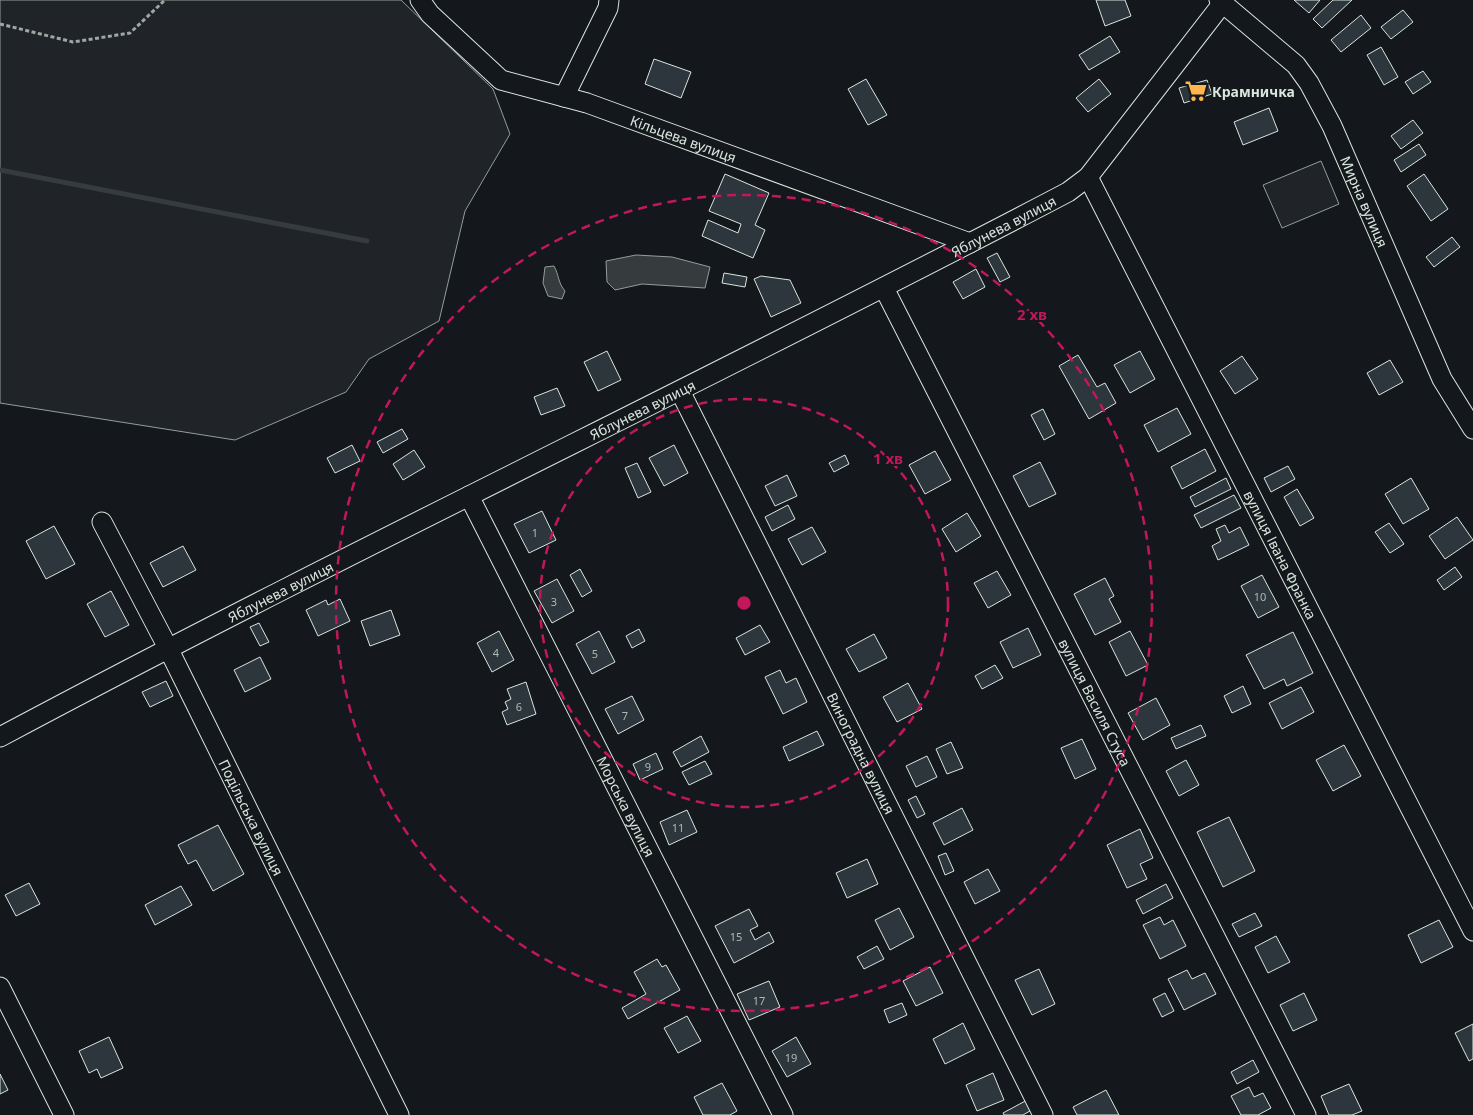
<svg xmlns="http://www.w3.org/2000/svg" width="1473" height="1115" font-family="'Noto Sans',sans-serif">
	<rect width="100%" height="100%" fill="#14181c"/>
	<g fill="#202428" stroke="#939e99">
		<polygon points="0,0 401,0 493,89 510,134 465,211 439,321 369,359 346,392 235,440 0,403"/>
		<polygon points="1321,161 1339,204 1282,228 1263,185"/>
	</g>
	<g fill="#363b3e" stroke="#939e99">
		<polygon points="636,255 672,257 710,267 705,288 642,284 615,290 607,282 606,261"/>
		<path d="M554,266C559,275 558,283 565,291L562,299L548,296L543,283L545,267Z"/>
	</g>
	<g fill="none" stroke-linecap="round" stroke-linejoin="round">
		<polyline stroke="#363b3e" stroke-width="5" points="0,170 367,241"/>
	</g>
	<g fill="#2c363c" stroke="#d8e6dc">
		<polygon points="1096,0 1125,0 1131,16 1105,26"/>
		<polygon points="1294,0 1320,0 1309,13"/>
		<polygon points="1333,0 1352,0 1322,28 1313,19"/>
		<polygon points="1403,10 1413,22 1391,39 1381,27"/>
		<polygon points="1361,15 1371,28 1341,52 1331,40"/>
		<polygon points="1110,36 1120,52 1089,70 1079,55"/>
		<polygon points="1381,47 1398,77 1384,85 1367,55"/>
		<polygon points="654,59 691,72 681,98 645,84"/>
		<polygon points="1423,71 1431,82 1413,94 1405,82"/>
		<polygon points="866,79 887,115 868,125 848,89"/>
		<polygon points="1099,79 1111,94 1088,112 1076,98"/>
		<polygon points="1207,80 1212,94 1184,103 1179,88"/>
		<polygon points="1269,108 1278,131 1243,145 1234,122"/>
		<polygon points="1413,120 1423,133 1401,149 1391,136"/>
		<polygon points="1419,144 1426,155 1401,172 1394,160"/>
		<polygon points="725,174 769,193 755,225 765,230 753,258 702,236 708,220 738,233 741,224 709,211"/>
		<polygon points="1424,174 1448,209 1431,221 1407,186"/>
		<polygon points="1452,237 1460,247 1434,267 1426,257"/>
		<polygon points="997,253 1010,277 1000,282 987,258"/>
		<polygon points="976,269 985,287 963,299 953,282"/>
		<polygon points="724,273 747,277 745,287 722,283"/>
		<polygon points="761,276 790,280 801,303 771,317 754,279"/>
		<polygon points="607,351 621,380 598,391 584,362"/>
		<polygon points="1140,351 1155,379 1130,393 1114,365"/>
		<polygon points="1078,355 1097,387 1105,383 1116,403 1089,419 1059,366"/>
		<polygon points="1242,356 1258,379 1235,394 1220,371"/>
		<polygon points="1390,360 1403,382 1379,395 1367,373"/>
		<polygon points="557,388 565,406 541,415 534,397"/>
		<polygon points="1177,408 1191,434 1158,452 1144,425"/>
		<polygon points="1043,409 1055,434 1044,440 1031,415"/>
		<polygon points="402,429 408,439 383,453 377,442"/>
		<polygon points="352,445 360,461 335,473 327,458"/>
		<polygon points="674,445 688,473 664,486 649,458"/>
		<polygon points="1205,449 1216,471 1182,489 1171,467"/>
		<polygon points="414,450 425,467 403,480 393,464"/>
		<polygon points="935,451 951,480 925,494 909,465"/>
		<polygon points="845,455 849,464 834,472 829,463"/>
		<polygon points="1040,462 1056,494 1029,507 1013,476"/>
		<polygon points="637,463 651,492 638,498 625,468"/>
		<polygon points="1288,466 1295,479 1271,492 1264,478"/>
		<polygon points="787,475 797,496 775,506 765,486"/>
		<polygon points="1226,478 1231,489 1195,507 1190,497"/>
		<polygon points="1411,478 1429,509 1403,524 1385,494"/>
		<polygon points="1297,489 1314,518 1300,526 1284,497"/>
		<polygon points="1234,495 1241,508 1201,528 1194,515"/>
		<polygon points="788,505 795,519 772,531 765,517"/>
		<polygon points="542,511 556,540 529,553 514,524"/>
		<polygon points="967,513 981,536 956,552 942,529"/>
		<polygon points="1457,517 1473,540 1445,559 1429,536"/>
		<polygon points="1389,523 1404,544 1390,553 1375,532"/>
		<polygon points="1225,525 1229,533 1240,527 1249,545 1218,560 1212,546 1221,541 1216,529"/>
		<polygon points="54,526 75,564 46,579 26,541"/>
		<polygon points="812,527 826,552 802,565 788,539"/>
		<polygon points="183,546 196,570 163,587 150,563"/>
		<polygon points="1455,567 1462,577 1444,590 1437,580"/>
		<polygon points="580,569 592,591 582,597 570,575"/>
		<polygon points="997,571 1011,595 988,608 974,583"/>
		<polygon points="1262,575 1279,607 1258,618 1241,586"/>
		<polygon points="1105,578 1114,596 1109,599 1121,622 1095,635 1074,594"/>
		<polygon points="557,579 574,611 552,623 534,591"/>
		<polygon points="111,591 129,625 105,637 87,604"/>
		<polygon points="340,599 350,621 318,636 306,610 326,600 328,605"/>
		<polygon points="391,610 400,635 370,646 361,621"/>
		<polygon points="259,623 269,642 260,646 250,627"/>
		<polygon points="760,625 770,642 745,655 736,638"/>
		<polygon points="1028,628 1041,655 1013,668 1000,642"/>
		<polygon points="639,629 645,641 632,648 626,636"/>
		<polygon points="499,631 514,660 492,672 477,643"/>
		<polygon points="599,631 615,662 592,674 576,644"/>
		<polygon points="1130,631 1148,665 1126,676 1109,642"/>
		<polygon points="1293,632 1313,673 1287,686 1284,679 1264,689 1246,655"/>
		<polygon points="874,634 887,658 859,672 846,649"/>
		<polygon points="260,657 271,679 245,692 234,670"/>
		<polygon points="995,665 1003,678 982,689 975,676"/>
		<polygon points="780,670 786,683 796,678 807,702 783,714 765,677"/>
		<polygon points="166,681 173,696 150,707 142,692"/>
		<polygon points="526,682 536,714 507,725 502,712 508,709 505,702 511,699 507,689"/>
		<polygon points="908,683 922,709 897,722 883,697"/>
		<polygon points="1243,686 1251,704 1232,713 1224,696"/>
		<polygon points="1301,687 1314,712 1282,729 1269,703"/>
		<polygon points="632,696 644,720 618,734 605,709"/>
		<polygon points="1156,698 1170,725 1143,740 1128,713"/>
		<polygon points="1201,725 1206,736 1176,749 1171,738"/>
		<polygon points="817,731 824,745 789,761 783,747"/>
		<polygon points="701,736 709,752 681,767 673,752"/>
		<polygon points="1082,739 1096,769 1075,779 1061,748"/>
		<polygon points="951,742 963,768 947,774 936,749"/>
		<polygon points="1344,745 1361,776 1333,791 1316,760"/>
		<polygon points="656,753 663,769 640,780 633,764"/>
		<polygon points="927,756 937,777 916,787 906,766"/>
		<polygon points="1186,760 1199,785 1179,796 1166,771"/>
		<polygon points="705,761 712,774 689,785 682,772"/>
		<polygon points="916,796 925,814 917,818 908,800"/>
		<polygon points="962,808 973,830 944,845 933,823"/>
		<polygon points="687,810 697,832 669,845 660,822"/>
		<polygon points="1229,817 1255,871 1223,887 1197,832"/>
		<polygon points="218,825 244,874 213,891 196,860 188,864 178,845"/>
		<polygon points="1140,829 1153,858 1140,864 1147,879 1127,888 1107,845"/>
		<polygon points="946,853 954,871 945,875 938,856"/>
		<polygon points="867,859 878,884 847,898 836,873"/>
		<polygon points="988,869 1000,891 975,904 964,882"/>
		<polygon points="29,883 40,904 16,916 5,895"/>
		<polygon points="1166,884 1173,898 1143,914 1136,900"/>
		<polygon points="181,886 192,905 155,925 145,905"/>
		<polygon points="899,908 914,937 890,950 875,920"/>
		<polygon points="749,909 758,926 750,930 755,940 769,932 774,942 734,963 715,926"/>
		<polygon points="1255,913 1262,926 1239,937 1232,924"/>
		<polygon points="1160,917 1164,925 1173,920 1186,946 1160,959 1143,925"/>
		<polygon points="1439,920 1453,947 1421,963 1408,935"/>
		<polygon points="1276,936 1290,962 1268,973 1255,947"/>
		<polygon points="877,946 884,959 864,969 857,957"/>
		<polygon points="657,959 662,967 666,965 680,990 628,1019 622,1008 646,994 634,972"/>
		<polygon points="930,967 943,993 916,1006 903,981"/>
		<polygon points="1039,969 1055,1004 1032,1015 1015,980"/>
		<polygon points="1187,970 1192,979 1205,973 1216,994 1184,1010 1168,979"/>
		<polygon points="769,981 780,1007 749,1020 737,994"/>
		<polygon points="1165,993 1174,1011 1162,1017 1153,999"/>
		<polygon points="1304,993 1317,1020 1293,1031 1280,1005"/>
		<polygon points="902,1003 907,1015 889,1023 884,1010"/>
		<polygon points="687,1016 701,1041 678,1053 664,1028"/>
		<polygon points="963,1023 975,1049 945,1064 933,1039"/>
		<polygon points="1473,1024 1473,1059 1469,1061 1455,1033"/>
		<polygon points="109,1037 123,1068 101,1078 97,1069 89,1073 79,1051"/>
		<polygon points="796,1037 811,1064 787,1077 772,1051"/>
		<polygon points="1253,1060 1259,1072 1237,1084 1231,1072"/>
		<polygon points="993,1073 1004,1100 977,1111 966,1085"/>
		<polygon points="0,1074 8,1090 0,1094"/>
		<polygon points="722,1083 737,1111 730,1115 703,1115 694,1097"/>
		<polygon points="1349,1084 1362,1111 1352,1115 1329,1115 1321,1096"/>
		<polygon points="1249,1087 1254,1097 1263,1093 1271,1108 1258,1115 1241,1115 1231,1096"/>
		<polygon points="1106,1090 1119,1115 1077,1115 1073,1107"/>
		<polygon points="1029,1099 1035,1108 1023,1115 1004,1115 1003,1113"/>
	</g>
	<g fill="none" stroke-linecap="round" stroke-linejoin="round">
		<g stroke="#d8e6dc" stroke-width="21">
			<g id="minor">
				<path id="s1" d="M420,0L430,14L501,80L587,103L970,243"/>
				<path id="s2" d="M1219,0L1296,65L1309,83L1332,126L1442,379L1473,429"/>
				<polyline points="564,97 608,8 609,0"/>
				<path id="s3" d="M1088,177L1473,931"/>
				<path id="s4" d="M884,288L1306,1115"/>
				<path id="s5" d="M680,391L1043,1115"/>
				<path id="s6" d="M469,496L783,1115"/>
				<path id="s7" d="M102,522L168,648L399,1115"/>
				<path id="s8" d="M0,737C352,549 714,378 1068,192L1088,177L1222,4"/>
				<polyline points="0,987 64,1115"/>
			</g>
		</g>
		<polyline stroke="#9da8a2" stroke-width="3" stroke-dasharray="4 2.5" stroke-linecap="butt" points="0,24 73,42 130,33 165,0"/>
		<use href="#minor" stroke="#14181c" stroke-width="19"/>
	</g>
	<g fill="none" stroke="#c2185b" stroke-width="2.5" stroke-dasharray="9 6">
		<circle cx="744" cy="603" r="204"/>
		<circle cx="744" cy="603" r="408"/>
	</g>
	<defs>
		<g id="supermarket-bare" transform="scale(1.725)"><path d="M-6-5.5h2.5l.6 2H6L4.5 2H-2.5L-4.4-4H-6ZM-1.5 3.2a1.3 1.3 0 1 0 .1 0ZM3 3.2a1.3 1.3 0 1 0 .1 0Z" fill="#ffb74d" stroke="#14181c" stroke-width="2.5" paint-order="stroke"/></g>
	</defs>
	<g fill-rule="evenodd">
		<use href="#supermarket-bare" x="1196" y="91"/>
	</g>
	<g text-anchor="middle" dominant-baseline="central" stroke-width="4" stroke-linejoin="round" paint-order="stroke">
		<g font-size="11" fill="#adbab4">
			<text x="535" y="532">1</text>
			<text x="1260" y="596">10</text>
			<text x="554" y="601">3</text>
			<text x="496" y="652">4</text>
			<text x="595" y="653">5</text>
			<text x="519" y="706">6</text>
			<text x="625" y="715">7</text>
			<text x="648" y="766">9</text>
			<text x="678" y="827">11</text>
			<text x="736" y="936">15</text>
			<text x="759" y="1000">17</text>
			<text x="791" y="1057">19</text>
		</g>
		<g font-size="14" font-weight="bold" fill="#d8e6dc" stroke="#14181c" text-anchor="start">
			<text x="1212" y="91">Крамничка</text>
		</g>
		<g font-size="14" fill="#d8e6dc" stroke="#14181c">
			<text stroke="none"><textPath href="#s1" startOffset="306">Кільцева вулиця</textPath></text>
			<text stroke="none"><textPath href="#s2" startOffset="254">Мирна вулиця</textPath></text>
			<text stroke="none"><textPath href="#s8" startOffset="1126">Яблунева вулиця</textPath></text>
			<text stroke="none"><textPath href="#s8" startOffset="721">Яблунева вулиця</textPath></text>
			<text stroke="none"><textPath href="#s3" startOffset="424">вулиця Івана Франка</textPath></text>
			<text stroke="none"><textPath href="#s8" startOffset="316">Яблунева вулиця</textPath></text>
			<text stroke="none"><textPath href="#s4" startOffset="465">вулиця Василя Стуса</textPath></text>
			<text stroke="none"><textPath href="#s5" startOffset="405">Виноградна вулиця</textPath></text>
			<text stroke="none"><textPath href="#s6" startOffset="348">Морська вулиця</textPath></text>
			<text stroke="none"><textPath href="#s7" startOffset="331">Подільська вулиця</textPath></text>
		</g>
	</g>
	<circle cx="744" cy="603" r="8" fill="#c2185b" stroke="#14181c" stroke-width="2.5"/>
	<g font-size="15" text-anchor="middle" font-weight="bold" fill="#c2185b" stroke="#14181c" stroke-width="4" stroke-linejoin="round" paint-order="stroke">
		<text x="1032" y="320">2 хв</text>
		<text x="888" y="464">1 хв</text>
	</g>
</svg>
